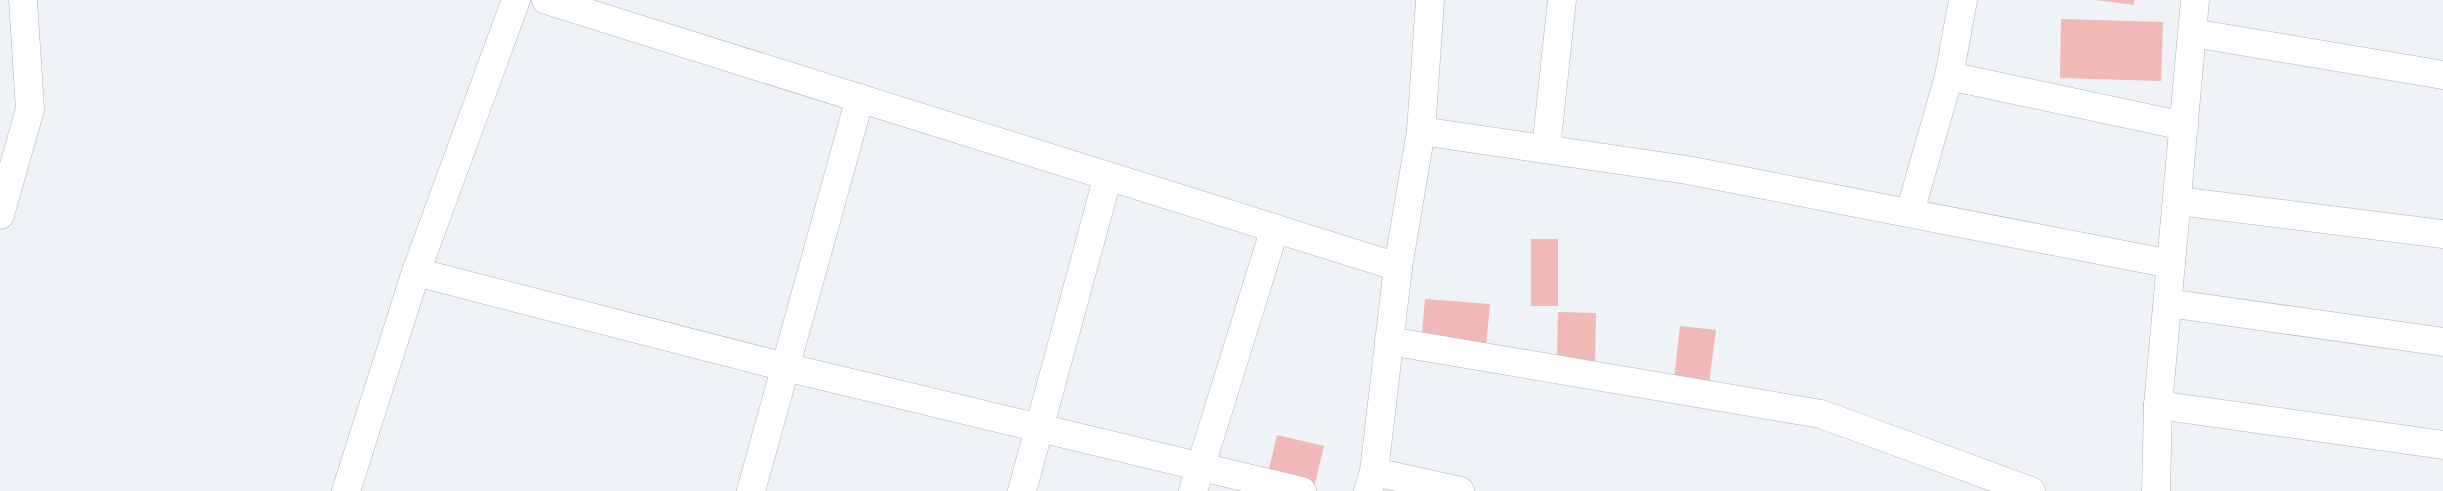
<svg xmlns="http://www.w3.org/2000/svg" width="2443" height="491" font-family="'IBM Plex Serif',serif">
	<rect width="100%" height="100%" fill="#eff3f8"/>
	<g fill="#f0b8b6">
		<polygon points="2096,0 2134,0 2134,5"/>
		<polygon points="2061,19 2163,22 2161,81 2060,78"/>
		<rect x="1531" y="239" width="27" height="67"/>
		<polygon points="1425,299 1490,304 1486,347 1421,343"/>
		<polygon points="1558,312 1596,313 1595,362 1557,361"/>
		<polygon points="1680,326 1716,330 1709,383 1674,379"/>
		<polygon points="1277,435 1324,446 1313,491 1266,482"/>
	</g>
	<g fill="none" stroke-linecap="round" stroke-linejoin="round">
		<g stroke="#afb2b7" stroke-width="29">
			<g id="minor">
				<polyline points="546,0 1398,267"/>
				<polyline points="2193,33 2443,75"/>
				<polyline points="1949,76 2184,126"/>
				<polyline points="1421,131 1687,170 2171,264"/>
				<polyline points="1546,149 1562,0"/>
				<polyline points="2178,201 2443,234"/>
				<polyline points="1910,212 1949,76 1963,0"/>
				<polyline points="0,215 30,109 23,0"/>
				<polyline points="416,272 785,367 1302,491"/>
				<polyline points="2168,303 2443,342"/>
				<polyline points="1389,341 1821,414 2031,491"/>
				<polyline points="2158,405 2443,445"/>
				<polyline points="1374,472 1460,491"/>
				<polyline points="751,491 860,98"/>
				<polyline points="1022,491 1108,176"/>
				<polyline points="1193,491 1275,228"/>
				<polyline points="1368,491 1374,472 1398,267 1421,131 1430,0"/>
				<polyline points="2156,491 2158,405 2195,0"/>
			</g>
		</g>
		<g stroke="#afb2b7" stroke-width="29">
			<polyline id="major" points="346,491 416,272 516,0"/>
		</g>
		<use href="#minor" stroke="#fff" stroke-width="28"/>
		<use href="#major" stroke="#fff" stroke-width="28"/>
	</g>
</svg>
